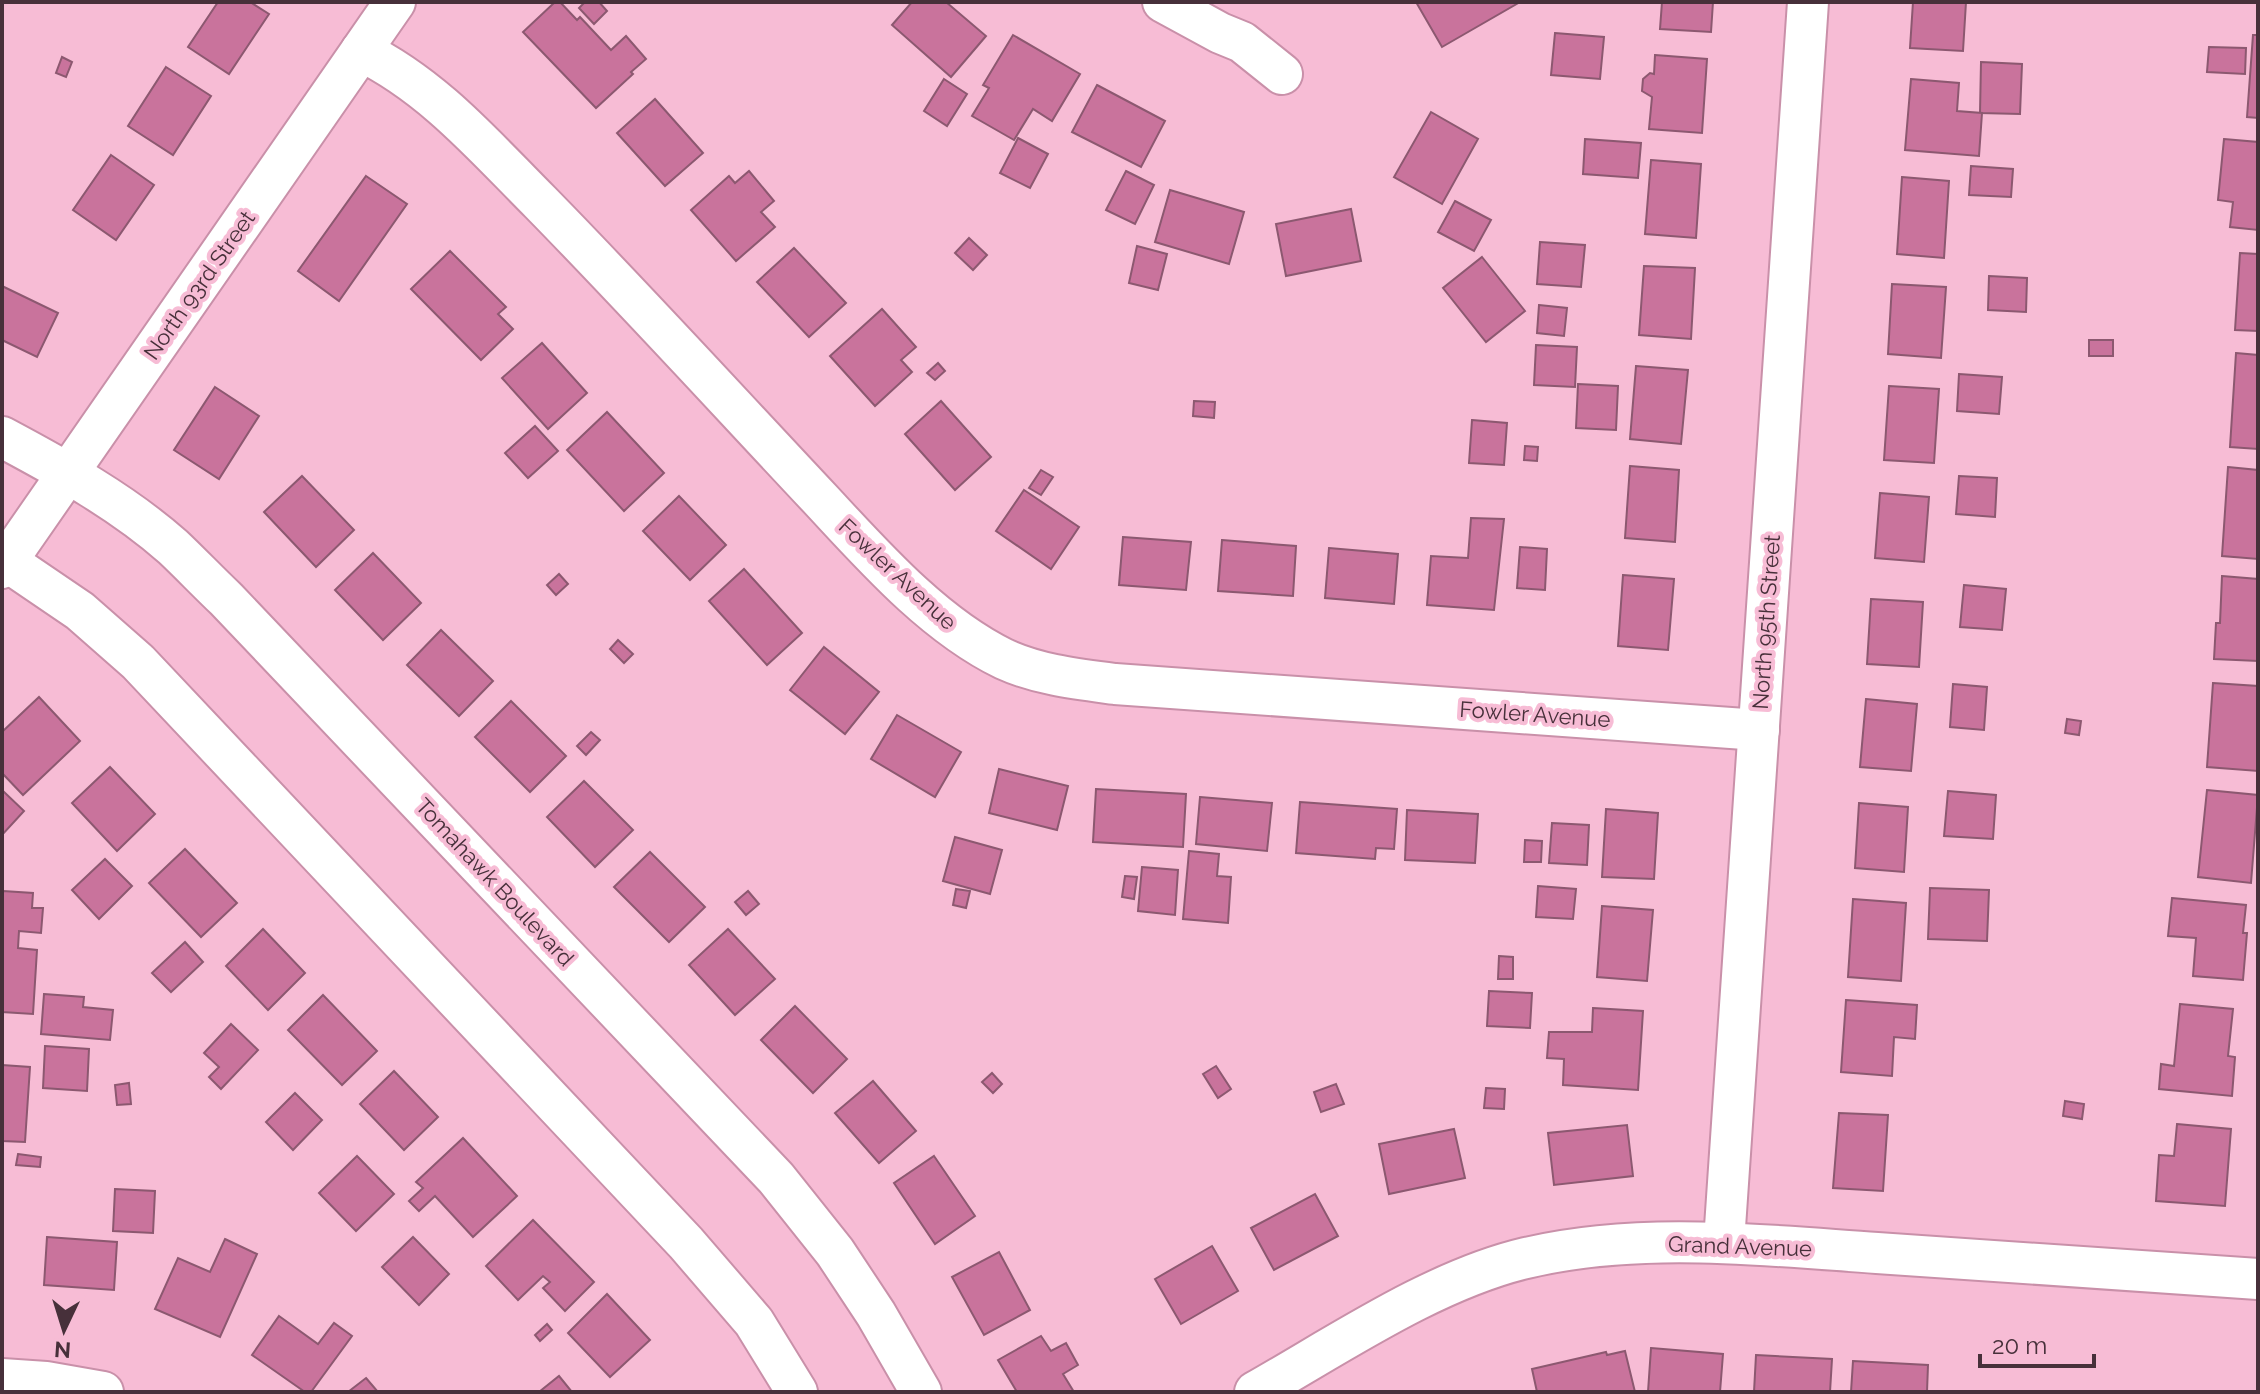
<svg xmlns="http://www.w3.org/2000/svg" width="2260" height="1394" font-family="Raleway,sans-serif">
	<rect width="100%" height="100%" fill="#f7bcd5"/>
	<g fill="#c9739c" stroke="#8c5870" stroke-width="2">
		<polygon points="218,2 250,2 269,14 229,74 188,47"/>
		<polygon points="555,2 560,2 577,20 580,17 611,50 626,36 646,59 631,72 633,74 596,108 523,32"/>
		<polygon points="585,2 599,2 607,11 594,24 579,8"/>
		<polygon points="912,2 946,2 986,36 951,77 892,25"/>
		<polygon points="1416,2 1520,2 1442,47"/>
		<polygon points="1662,2 1713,2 1711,32 1660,29"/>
		<polygon points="1913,2 1966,2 1963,51 1910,48"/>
		<polygon points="1555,33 1604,37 1600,79 1551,75"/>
		<polygon points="1013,35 1080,74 1052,121 1033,109 1014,140 972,116 989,88 983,85"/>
		<polygon points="2253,35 2258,35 2258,118 2247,117"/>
		<polygon points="2209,47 2246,48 2245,74 2207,72"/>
		<polygon points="1655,55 1707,59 1702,133 1649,129 1652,97 1642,91 1643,79 1650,73 1654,74"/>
		<polygon points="62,57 72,62 66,77 56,73"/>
		<polygon points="1981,62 2022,64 2020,114 1980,113"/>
		<polygon points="166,67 211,96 173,155 128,126"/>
		<polygon points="944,79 967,94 947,126 924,111"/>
		<polygon points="1911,79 1959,83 1957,111 1982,113 1979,156 1905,150"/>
		<polygon points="1097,85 1165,121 1141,167 1072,132"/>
		<polygon points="655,99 703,153 665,186 617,133"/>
		<polygon points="1431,112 1478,139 1442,204 1394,177"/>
		<polygon points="1018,138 1048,154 1030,188 1000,173"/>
		<polygon points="1585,139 1641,143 1638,178 1583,174"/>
		<polygon points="2224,139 2258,142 2258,230 2230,227 2233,202 2218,200"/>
		<polygon points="111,155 154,185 116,240 73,210"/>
		<polygon points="1651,160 1701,164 1696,238 1645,234"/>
		<polygon points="1971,166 2013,169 2011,197 1969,195"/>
		<polygon points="749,171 774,201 761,212 775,227 736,261 691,210 729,176 735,183"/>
		<polygon points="1126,171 1154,185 1135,224 1106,210"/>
		<polygon points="366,176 407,204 339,301 298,271"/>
		<polygon points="1902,177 1949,181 1944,258 1897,254"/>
		<polygon points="1170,190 1244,212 1229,264 1155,242"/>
		<polygon points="1455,201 1491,220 1474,251 1438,232"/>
		<polygon points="1351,209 1361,261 1286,276 1276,224"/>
		<polygon points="969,238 987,255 973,270 955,253"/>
		<polygon points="1540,242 1585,245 1581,287 1537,284"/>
		<polygon points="1137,246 1167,254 1158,290 1129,283"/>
		<polygon points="794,248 846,303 809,337 757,282"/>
		<polygon points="450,251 506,307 498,314 513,329 481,360 411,289"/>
		<polygon points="2240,253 2258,254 2258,331 2235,330"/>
		<polygon points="1482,257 1525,311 1486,342 1443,288"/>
		<polygon points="1644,266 1695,268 1691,339 1639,335"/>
		<polygon points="1989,276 2027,278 2026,312 1988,310"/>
		<polygon points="1892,284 1946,287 1941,358 1888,354"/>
		<polygon points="2,286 58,313 37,357 2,340"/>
		<polygon points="1539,305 1567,308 1564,336 1537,333"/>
		<polygon points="882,309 916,347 901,360 912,372 875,406 830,356"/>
		<rect x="2089" y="340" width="24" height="16"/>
		<polygon points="542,343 587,393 548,429 502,378"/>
		<polygon points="1536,345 1577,347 1575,387 1534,385"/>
		<polygon points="2236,353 2258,355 2258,449 2230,447"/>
		<polygon points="938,363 945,371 935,380 927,373"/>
		<polygon points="1636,366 1688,370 1681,444 1630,439"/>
		<polygon points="1959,374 2002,377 1999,414 1957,411"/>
		<polygon points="1578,384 1618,386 1616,430 1576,428"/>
		<polygon points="1889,386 1939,389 1934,463 1884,460"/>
		<polygon points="215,387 259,416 219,479 174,450"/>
		<polygon points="941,401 991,457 955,490 905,434"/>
		<polygon points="1194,401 1215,402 1214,418 1193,416"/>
		<polygon points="607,412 664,473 624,511 567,450"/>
		<polygon points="1472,420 1507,423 1504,465 1469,463"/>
		<polygon points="535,426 558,451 528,478 505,453"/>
		<polygon points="1525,446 1538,447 1537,461 1524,460"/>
		<polygon points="1630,466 1679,470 1675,542 1625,538"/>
		<polygon points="2228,467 2258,470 2258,559 2222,556"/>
		<polygon points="1041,470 1053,477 1041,495 1029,488"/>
		<polygon points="302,476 354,530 316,567 264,512"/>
		<polygon points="1959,476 1997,478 1995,517 1956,514"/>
		<polygon points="1024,490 1079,527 1051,569 996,531"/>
		<polygon points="1880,493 1929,497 1924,562 1875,558"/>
		<polygon points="679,496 726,545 690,580 643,531"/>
		<polygon points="1471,518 1504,519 1494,610 1427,605 1431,556 1468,558"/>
		<polygon points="1123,537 1191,542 1186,590 1119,585"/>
		<polygon points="1222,540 1296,546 1293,596 1218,591"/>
		<polygon points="1520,547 1547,549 1545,590 1517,588"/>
		<polygon points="1329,548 1398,554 1394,604 1325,598"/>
		<polygon points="373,553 421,603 383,640 335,590"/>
		<polygon points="744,569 802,633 767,665 709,601"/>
		<polygon points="559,574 568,584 556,595 547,585"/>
		<polygon points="1623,575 1674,579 1668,650 1618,646"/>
		<polygon points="2222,576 2258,579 2258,661 2214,659 2216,623 2220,623"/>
		<polygon points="1964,585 2006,589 2002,630 1960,627"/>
		<polygon points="1871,599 1923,602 1919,667 1867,664"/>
		<polygon points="441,630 493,681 459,716 407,665"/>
		<polygon points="618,640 633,654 624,663 610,649"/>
		<polygon points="824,647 879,692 845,734 790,690"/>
		<polygon points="2213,683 2258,686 2258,771 2207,767"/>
		<polygon points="1953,684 1987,687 1984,730 1950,727"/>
		<polygon points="39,697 80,741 23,795 2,773 2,732"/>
		<polygon points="1866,699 1917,704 1911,771 1860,767"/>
		<polygon points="511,701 566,756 530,792 475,737"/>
		<polygon points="897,715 961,752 935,797 871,759"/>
		<polygon points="2067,719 2081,721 2079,735 2065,733"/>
		<polygon points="591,732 600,740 586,755 577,746"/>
		<polygon points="110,767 155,814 117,851 72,803"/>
		<polygon points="999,769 1068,786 1057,830 989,813"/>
		<polygon points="584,781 633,830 595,867 547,817"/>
		<polygon points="1096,789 1186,794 1183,847 1093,842"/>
		<polygon points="2,790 24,811 2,835"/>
		<polygon points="2207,790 2258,795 2251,883 2198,877"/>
		<polygon points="1948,791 1996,795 1993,839 1944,836"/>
		<polygon points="1200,797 1272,803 1267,851 1196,844"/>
		<polygon points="1300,802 1397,809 1394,849 1376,848 1375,859 1296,853"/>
		<polygon points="1859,803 1908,807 1904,872 1855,868"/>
		<polygon points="1606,809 1658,813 1654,879 1602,877"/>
		<polygon points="1407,810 1478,814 1475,863 1405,860"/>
		<polygon points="1552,823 1589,825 1587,865 1549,863"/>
		<polygon points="955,837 1002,850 990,894 943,881"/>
		<polygon points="1525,840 1542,841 1541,862 1524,862"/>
		<polygon points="185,849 237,903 201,937 149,883"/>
		<polygon points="1189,851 1219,854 1217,876 1231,877 1228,923 1183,919"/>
		<polygon points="650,852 705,907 669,942 614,887"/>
		<polygon points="105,859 132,886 99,919 72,890"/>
		<polygon points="1142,867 1178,870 1175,915 1138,911"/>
		<polygon points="1125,876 1137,877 1134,899 1122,897"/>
		<polygon points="1538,886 1576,889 1573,919 1536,917"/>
		<polygon points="1930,888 1989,890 1987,941 1928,939"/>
		<polygon points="956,889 970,891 966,908 953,905"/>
		<polygon points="3,891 33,893 32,908 43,908 41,933 19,931 18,948 37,950 33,1014 2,1012"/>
		<polygon points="748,891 759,904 746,915 735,902"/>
		<polygon points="2172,898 2246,905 2243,933 2247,933 2243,980 2193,976 2196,938 2168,936"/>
		<polygon points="1853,899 1906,903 1901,981 1848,977"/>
		<polygon points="1602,906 1653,910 1647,981 1597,977"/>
		<polygon points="263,929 305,973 268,1010 226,966"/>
		<polygon points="728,929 775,979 735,1015 689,965"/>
		<polygon points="185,942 203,962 171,992 152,973"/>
		<polygon points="1499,956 1513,957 1513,979 1498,979"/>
		<polygon points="1489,991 1532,993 1530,1028 1487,1026"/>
		<polygon points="44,994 84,997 83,1007 113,1010 110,1040 41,1034"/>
		<polygon points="323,995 377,1051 342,1085 288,1030"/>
		<polygon points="1846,1000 1917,1005 1915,1039 1894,1037 1892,1076 1841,1072"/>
		<polygon points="2180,1004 2233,1009 2228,1056 2235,1057 2232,1096 2159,1089 2161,1064 2174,1066"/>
		<polygon points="795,1006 847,1059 813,1093 761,1040"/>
		<polygon points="1593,1008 1643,1011 1638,1090 1563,1085 1564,1059 1547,1058 1549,1032 1592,1032"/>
		<polygon points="231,1024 258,1050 221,1089 209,1077 219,1067 204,1053"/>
		<polygon points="45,1046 89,1049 87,1091 43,1088"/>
		<polygon points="2,1065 30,1067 25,1142 2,1141"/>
		<polygon points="1216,1066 1231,1089 1218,1098 1203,1074"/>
		<polygon points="394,1071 438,1117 404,1150 360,1104"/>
		<polygon points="992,1073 1002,1084 993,1093 982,1082"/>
		<polygon points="873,1081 916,1131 879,1163 835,1113"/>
		<polygon points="129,1083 131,1104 117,1105 115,1085"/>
		<polygon points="1336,1084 1344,1104 1321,1112 1314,1092"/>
		<polygon points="1486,1088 1505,1089 1504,1109 1484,1108"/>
		<polygon points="295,1093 322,1120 293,1150 266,1122"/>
		<polygon points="2065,1101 2084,1104 2082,1119 2063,1116"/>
		<polygon points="1839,1113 1888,1115 1883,1191 1833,1188"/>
		<polygon points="2177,1124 2231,1129 2225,1206 2156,1201 2159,1155 2174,1156"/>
		<polygon points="1627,1125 1633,1176 1554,1185 1548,1133"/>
		<polygon points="1454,1129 1465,1178 1389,1194 1379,1144"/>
		<polygon points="463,1138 517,1196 473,1237 435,1196 419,1211 409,1201 423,1188 416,1182"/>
		<polygon points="18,1154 41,1157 40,1167 16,1165"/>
		<polygon points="357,1156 394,1194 356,1231 319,1193"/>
		<polygon points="934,1156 975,1216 935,1244 894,1183"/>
		<polygon points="115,1189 155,1191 153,1233 113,1231"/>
		<polygon points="1315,1194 1338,1236 1274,1270 1251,1228"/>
		<polygon points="533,1220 594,1282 565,1311 543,1288 550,1282 543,1276 518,1300 486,1266"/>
		<polygon points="47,1237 117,1242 114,1290 44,1285"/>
		<polygon points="413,1237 449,1274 419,1305 382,1267"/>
		<polygon points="225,1239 257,1254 220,1337 155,1309 178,1258 210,1272"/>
		<polygon points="1212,1246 1238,1291 1181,1324 1155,1279"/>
		<polygon points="999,1252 1030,1310 984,1335 952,1277"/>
		<polygon points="607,1294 650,1340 610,1377 568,1333"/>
		<polygon points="279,1316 318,1344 334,1323 352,1336 311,1392 305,1392 252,1355"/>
		<polygon points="547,1324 552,1330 540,1341 535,1335"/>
		<polygon points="1041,1336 1051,1351 1066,1343 1078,1365 1063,1374 1074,1392 1017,1392 998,1360"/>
		<polygon points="1651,1348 1723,1354 1720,1392 1648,1392"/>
		<polygon points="1625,1351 1635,1392 1537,1392 1532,1369 1606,1352 1607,1355"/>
		<polygon points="1756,1355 1832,1359 1830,1392 1754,1392"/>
		<polygon points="1853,1361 1928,1365 1927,1392 1851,1392"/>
		<polygon points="559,1376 572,1392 539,1392"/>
		<polygon points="366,1378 378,1392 348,1392"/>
	</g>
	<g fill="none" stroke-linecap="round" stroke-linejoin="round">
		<g stroke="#c990a9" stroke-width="44">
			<g id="minor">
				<polyline points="1163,2 1220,33 1242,42 1282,74"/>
				<path d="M361,51C433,86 485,147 540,202C636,300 728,401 822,501C874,557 934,625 1004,659C1039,675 1077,679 1115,684L1759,730"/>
				<path d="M2,437C62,469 122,502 173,547C191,564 208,582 226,599L776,1178L835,1252L876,1314L921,1392"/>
				<polyline points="2,558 80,611 138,662 686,1243 754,1322 797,1392"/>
				<polyline points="2,568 395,2"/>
				<polyline points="1724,1242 1808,2"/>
				<polyline points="2,1379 46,1382 103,1392"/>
				<path d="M1255,1392C1338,1345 1433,1280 1526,1258C1640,1231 1761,1245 1877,1253C2004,1261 2131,1270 2258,1279"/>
			</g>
		</g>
		<use href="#minor" stroke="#fff" stroke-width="40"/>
	</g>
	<g text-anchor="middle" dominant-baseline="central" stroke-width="8" stroke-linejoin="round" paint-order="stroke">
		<g font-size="22" fill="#47303a" stroke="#f7bcd5">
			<text transform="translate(199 285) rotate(-55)">North 93rd Street</text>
			<text transform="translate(898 574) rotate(43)">Fowler Avenue</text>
			<text transform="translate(1766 622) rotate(-86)">North 95th Street</text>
			<text transform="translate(1535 714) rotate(4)">Fowler Avenue</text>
			<text transform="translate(495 882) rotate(47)">Tomahawk Boulevard</text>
			<text transform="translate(1740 1246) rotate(2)">Grand Avenue</text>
		</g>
	</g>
	<rect width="2260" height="1394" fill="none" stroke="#47303a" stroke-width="8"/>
	<g transform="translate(64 1330) rotate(184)" stroke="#f7bcd5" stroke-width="6" paint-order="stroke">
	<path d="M0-6L14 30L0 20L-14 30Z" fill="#47303a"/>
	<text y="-12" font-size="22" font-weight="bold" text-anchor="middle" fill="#47303a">N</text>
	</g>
	<path d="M1980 1354v12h114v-12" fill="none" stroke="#47303a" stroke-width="4"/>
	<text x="1992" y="1354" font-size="24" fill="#47303a" stroke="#f7bcd5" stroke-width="6" paint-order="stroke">20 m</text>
</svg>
